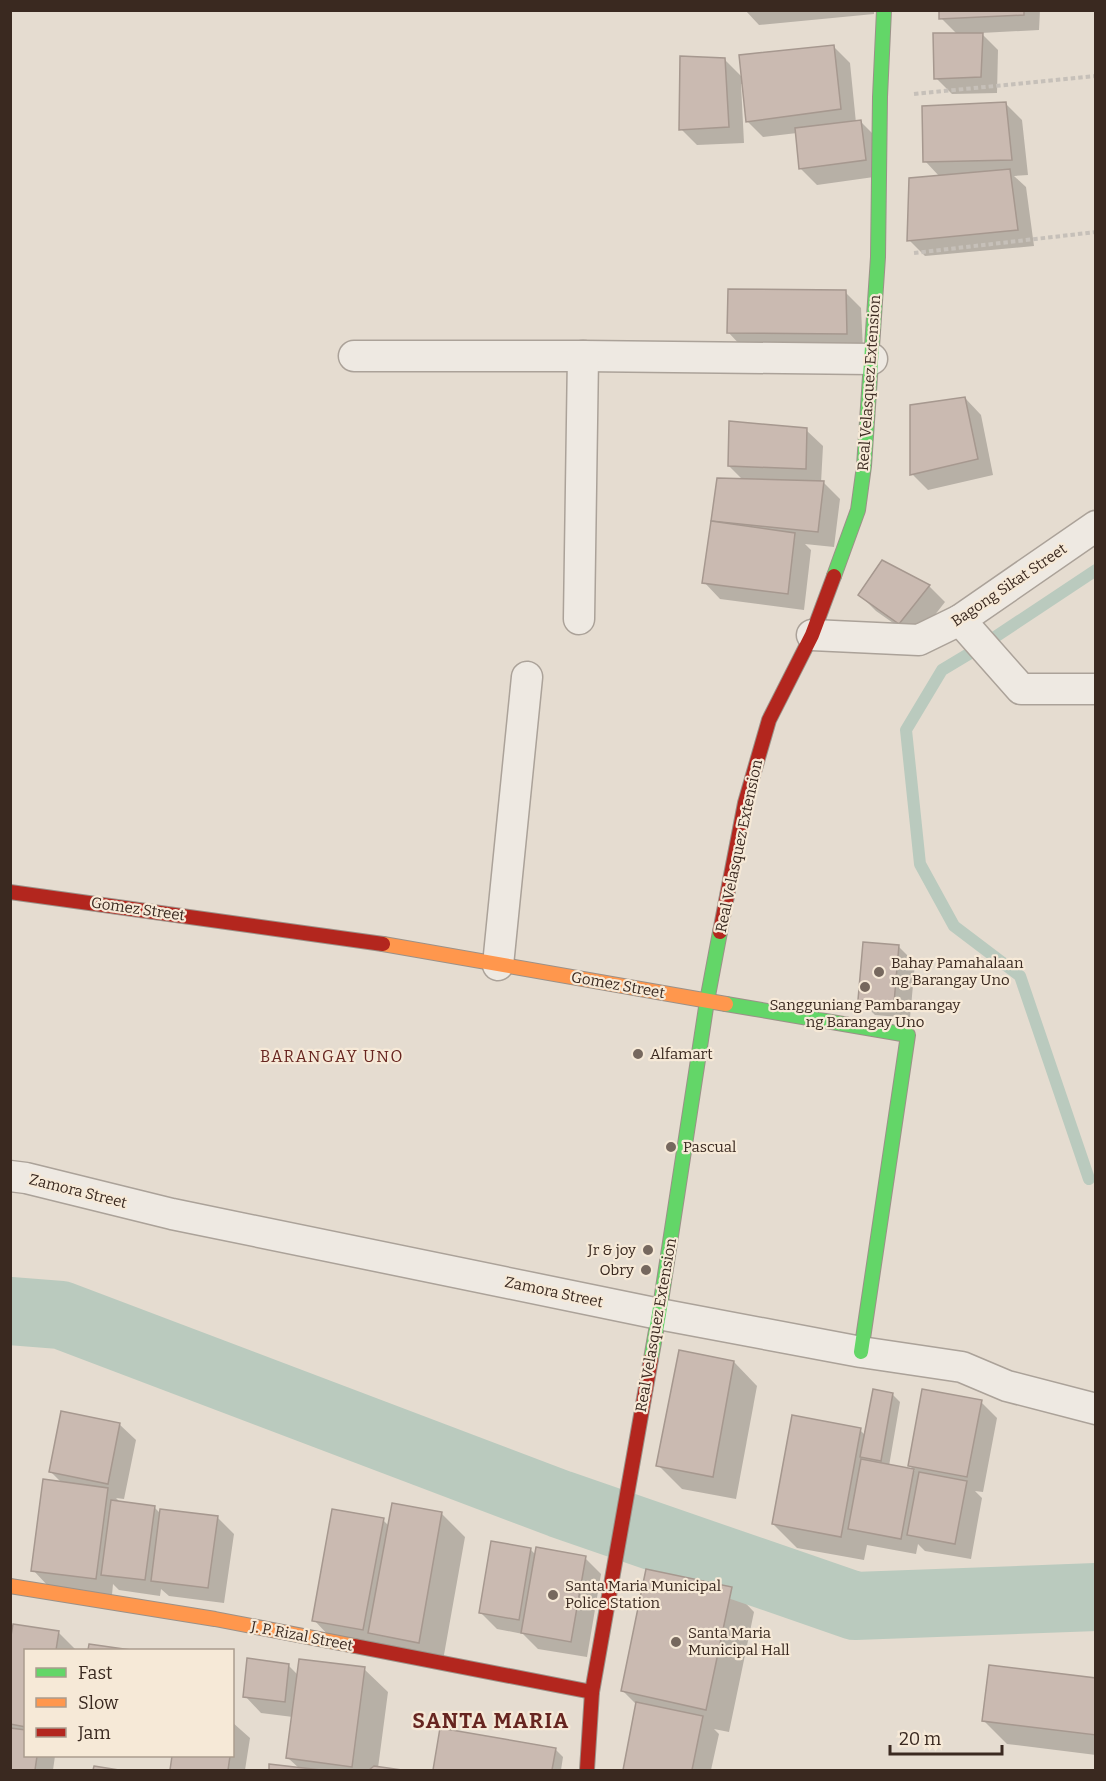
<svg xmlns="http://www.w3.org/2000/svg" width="1106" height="1781" font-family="Bitter,serif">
	<rect width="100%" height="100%" fill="#e5dcd0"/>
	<g fill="#0003">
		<polygon points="745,10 874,10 874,14 759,25"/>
		<polygon points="941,10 1040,10 1039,30 981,33 998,50 997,93 952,94 936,78 957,34 941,18"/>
		<polygon points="834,47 850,63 856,123 861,122 877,138 881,176 817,185 801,169 797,133 763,137 747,121 744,84 741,84 744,143 697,145 681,129 724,59 743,78"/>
		<polygon points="1006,104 1022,120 1028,175 1014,176 1026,187 1034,246 925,256 909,240 940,177 925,161"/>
		<polygon points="845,292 861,308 863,350 744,349 728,332"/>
		<polygon points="965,398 981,415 993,475 928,490 912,474"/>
		<polygon points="806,430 823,446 821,483 824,483 840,499 834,547 805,544 811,550 804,610 720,599 704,582 718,479 743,480 729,466"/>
		<polygon points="929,586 945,602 916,639 876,611 860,595"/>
		<polygon points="899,947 915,963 910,1018 875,1015 859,999"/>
		<polygon points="734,1362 757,1386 736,1499 682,1489 658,1465"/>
		<polygon points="892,1394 900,1402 889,1466 915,1471 909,1465 981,1402 997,1418 983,1492 975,1491 982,1498 971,1559 925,1551 918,1544 916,1554 867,1545 864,1560 797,1548 773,1524 860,1430 865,1435"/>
		<polygon points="119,1424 136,1440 124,1499 116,1498 121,1503 154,1507 161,1514 217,1517 234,1534 224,1603 169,1596 161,1589 160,1596 119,1590 113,1584 112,1595 49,1587 33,1570 62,1483 51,1472"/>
		<polygon points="393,1504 442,1514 465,1537 442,1666 330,1637 314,1620 383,1520 389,1526"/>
		<polygon points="530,1549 536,1555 585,1558 601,1574 587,1657 538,1649 523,1634 497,1629 481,1613"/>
		<polygon points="731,1588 754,1612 729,1732 714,1729 719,1734 711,1770 625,1770 637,1705 623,1691"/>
		<polygon points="10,1625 14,1628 58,1632 75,1649 74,1650 26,1650 26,1756 55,1756 53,1770 10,1770"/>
		<polygon points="288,1665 298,1675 364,1669 388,1692 378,1768 395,1770 270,1770 271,1765 300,1769 288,1758 293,1717 261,1713 245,1696"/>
		<polygon points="1096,1680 1096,1755 1007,1744 983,1720"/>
		<polygon points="232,1722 250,1738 245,1770 172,1770 174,1756 232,1756"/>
		<polygon points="441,1730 555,1749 563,1757 561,1770 434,1770"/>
	</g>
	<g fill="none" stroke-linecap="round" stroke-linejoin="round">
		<g stroke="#bacabe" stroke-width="12">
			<polyline points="986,643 1096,570"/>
			<polyline points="977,649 942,670 906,730 920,864 954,926 1020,976 1089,1179"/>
		</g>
		<polyline stroke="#bacabe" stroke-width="68" points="10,1311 61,1315 560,1504 855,1606 1096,1597"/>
	</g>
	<g fill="#cabab1" stroke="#a6988f" stroke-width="1.5">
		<polygon points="939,10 1024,10 1024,15 939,19"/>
		<polygon points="933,33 983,33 981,77 934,79"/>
		<polygon points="834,45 841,109 746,122 739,55"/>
		<polygon points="680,56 725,58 729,127 679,130"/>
		<polygon points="1006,102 1012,160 923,162 922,106"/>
		<polygon points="861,120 866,160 799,169 795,128"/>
		<polygon points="1010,169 1018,230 907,241 909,178"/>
		<polygon points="728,289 846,290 847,334 727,333"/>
		<polygon points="965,397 978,459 910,475 910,405"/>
		<polygon points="729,421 807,428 806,469 728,466"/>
		<polygon points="717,478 824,481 818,532 711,521"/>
		<polygon points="711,521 795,533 788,594 702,583"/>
		<polygon points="882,560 930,585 899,624 858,595"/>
		<polygon points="863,942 899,945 894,1003 858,1000"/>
		<polygon points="679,1350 734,1361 713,1477 656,1466"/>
		<polygon points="873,1389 893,1393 881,1461 860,1457"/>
		<polygon points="922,1389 982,1400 967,1477 908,1466"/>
		<polygon points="61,1411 120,1423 108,1484 49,1472"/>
		<polygon points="792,1415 861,1428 841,1537 772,1524"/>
		<polygon points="861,1459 914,1469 901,1539 848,1529"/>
		<polygon points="919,1472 967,1481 955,1544 907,1535"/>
		<polygon points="43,1479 108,1488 96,1579 31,1571"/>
		<polygon points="111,1500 155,1506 145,1580 101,1575"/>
		<polygon points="392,1503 442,1512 419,1643 368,1633"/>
		<polygon points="160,1509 218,1516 208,1588 151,1581"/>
		<polygon points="332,1509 384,1518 363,1630 312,1621"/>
		<polygon points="491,1541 531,1548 519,1620 479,1613"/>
		<polygon points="536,1547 586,1556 571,1642 521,1633"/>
		<polygon points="646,1569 732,1587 706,1710 621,1691"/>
		<polygon points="13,1624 59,1631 56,1650 26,1650 26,1727 10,1724 10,1642"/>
		<polygon points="89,1644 131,1650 88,1650"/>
		<polygon points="247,1658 289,1664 285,1702 243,1697"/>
		<polygon points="299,1659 365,1667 352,1767 286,1758"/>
		<polygon points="989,1665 1096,1678 1096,1735 982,1721"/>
		<polygon points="636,1702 703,1716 692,1770 623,1770"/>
		<polygon points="10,1728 26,1730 26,1756 37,1756 35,1770 10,1770"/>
		<polygon points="440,1728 556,1748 552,1770 433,1770"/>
		<polygon points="172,1756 230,1756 228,1770 170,1770"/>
		<polygon points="269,1764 321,1770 269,1770"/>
		<polygon points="94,1766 119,1770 93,1770"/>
		<polygon points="374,1766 402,1770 369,1770"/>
	</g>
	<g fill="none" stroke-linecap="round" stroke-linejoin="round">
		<g stroke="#aba299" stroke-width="33">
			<g id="street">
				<polyline points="354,356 583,356 872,359"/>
				<polyline points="579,619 583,356"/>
				<polyline points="960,620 1021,689 1096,689"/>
				<polyline points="812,635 919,640 960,620 1096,526"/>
				<polyline points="498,965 527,677"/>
				<polyline points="10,1176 26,1178 172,1214 659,1314 861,1352 962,1367 1007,1386 1096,1409"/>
			</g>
		</g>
		<g stroke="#9b9188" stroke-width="16">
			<g id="fast">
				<polyline points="834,576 858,510 864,466 878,257 880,97 884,10"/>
				<polyline points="726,1004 908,1035 861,1352"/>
				<polyline points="651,1359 659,1314 707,1001 720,932"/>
			</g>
		</g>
		<g stroke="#9b9188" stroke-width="16">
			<g id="slow">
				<polyline points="383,944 726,1004"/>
				<polyline points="10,1586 215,1619 355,1646"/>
			</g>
		</g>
		<g stroke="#9b9188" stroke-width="16">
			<g id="jam">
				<polyline points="10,892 383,944"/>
				<polyline points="720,932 745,803 769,720 812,635 834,576"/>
				<polyline points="355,1646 592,1692"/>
				<polyline points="587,1770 592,1692 651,1359"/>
			</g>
		</g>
		<g stroke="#c6c0b9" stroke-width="4" stroke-dasharray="4.5 3" stroke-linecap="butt">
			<polyline points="914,94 1096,76"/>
			<polyline points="914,253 1096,232"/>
		</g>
		<use href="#street" stroke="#eee9e2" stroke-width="30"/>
		<use href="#fast" stroke="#63d668" stroke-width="14"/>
		<use href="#slow" stroke="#ff974d" stroke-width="14"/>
		<use href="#jam" stroke="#b3261e" stroke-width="14"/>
	</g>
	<g fill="#76685e" stroke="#f6e9d7" stroke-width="2">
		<circle cx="879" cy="972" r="6"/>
		<circle cx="865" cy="987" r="6"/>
		<circle cx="638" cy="1054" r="6"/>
		<circle cx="671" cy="1147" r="6"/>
		<circle cx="648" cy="1250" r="6"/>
		<circle cx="646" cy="1270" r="6"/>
		<circle cx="553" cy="1595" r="6"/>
		<circle cx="676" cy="1642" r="6"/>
	</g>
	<g text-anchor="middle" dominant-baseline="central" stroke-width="4.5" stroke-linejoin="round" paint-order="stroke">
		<g font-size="15" fill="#3a2920" stroke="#f6e9d7">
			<text transform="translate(869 383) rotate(-86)">Real Velasquez Extension</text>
			<text transform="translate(1009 585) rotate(-34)">Bagong Sikat Street</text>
			<text transform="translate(739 846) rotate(-78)">Real Velasquez Extension</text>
			<text transform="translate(138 909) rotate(8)">Gomez Street</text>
			<text transform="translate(618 985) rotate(10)">Gomez Street</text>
			<text transform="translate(78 1191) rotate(14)">Zamora Street</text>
			<text transform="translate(554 1292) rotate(12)">Zamora Street</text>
			<text transform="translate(656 1325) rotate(-80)">Real Velasquez Extension</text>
			<text transform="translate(302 1636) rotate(11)">J. P. Rizal Street</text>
		</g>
		<g font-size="15" fill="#3a2920" stroke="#f6e9d7" text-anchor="start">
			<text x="891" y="963">Bahay Pamahalaan<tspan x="891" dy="17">ng Barangay Uno</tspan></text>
			<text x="865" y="1005" text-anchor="middle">Sangguniang Pambarangay<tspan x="865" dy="17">ng Barangay Uno</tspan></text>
			<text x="650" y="1054">Alfamart</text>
			<text x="683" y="1147">Pascual</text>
			<text x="636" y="1250" text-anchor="end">Jr &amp; joy</text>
			<text x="634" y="1270" text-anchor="end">Obry</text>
			<text x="565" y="1586">Santa Maria Municipal<tspan x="565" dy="17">Police Station</tspan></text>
			<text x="688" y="1633">Santa Maria<tspan x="688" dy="17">Municipal Hall</tspan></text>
		</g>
		<g font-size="16" letter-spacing="1.5" fill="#672520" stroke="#f6e9d7">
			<text x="332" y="1056">BARANGAY UNO</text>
		</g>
		<g font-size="21" font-weight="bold" letter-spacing="1.5" fill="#672520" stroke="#f6e9d7">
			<text x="491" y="1721">SANTA MARIA</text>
		</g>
	</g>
	<rect width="1106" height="1781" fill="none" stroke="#3a2920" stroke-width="24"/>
	<rect x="24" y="1649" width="210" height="108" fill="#f6e9d7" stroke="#ab9c8e" stroke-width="1.5"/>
	<rect x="36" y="1668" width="30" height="9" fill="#63d668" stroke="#ab9c8e" stroke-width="1.5"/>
	<text x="78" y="1679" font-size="18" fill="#3a2920">Fast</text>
	<rect x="36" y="1698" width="30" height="9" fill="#ff974d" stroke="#ab9c8e" stroke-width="1.5"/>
	<text x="78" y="1709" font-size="18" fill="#3a2920">Slow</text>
	<rect x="36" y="1728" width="30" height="9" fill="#b3261e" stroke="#ab9c8e" stroke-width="1.5"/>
	<text x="78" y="1739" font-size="18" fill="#3a2920">Jam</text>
	<path d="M890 1745v9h112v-9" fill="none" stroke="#3a2920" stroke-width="3"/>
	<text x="899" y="1745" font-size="18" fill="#3a2920" stroke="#f6e9d7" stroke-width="4.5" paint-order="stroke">20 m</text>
</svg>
